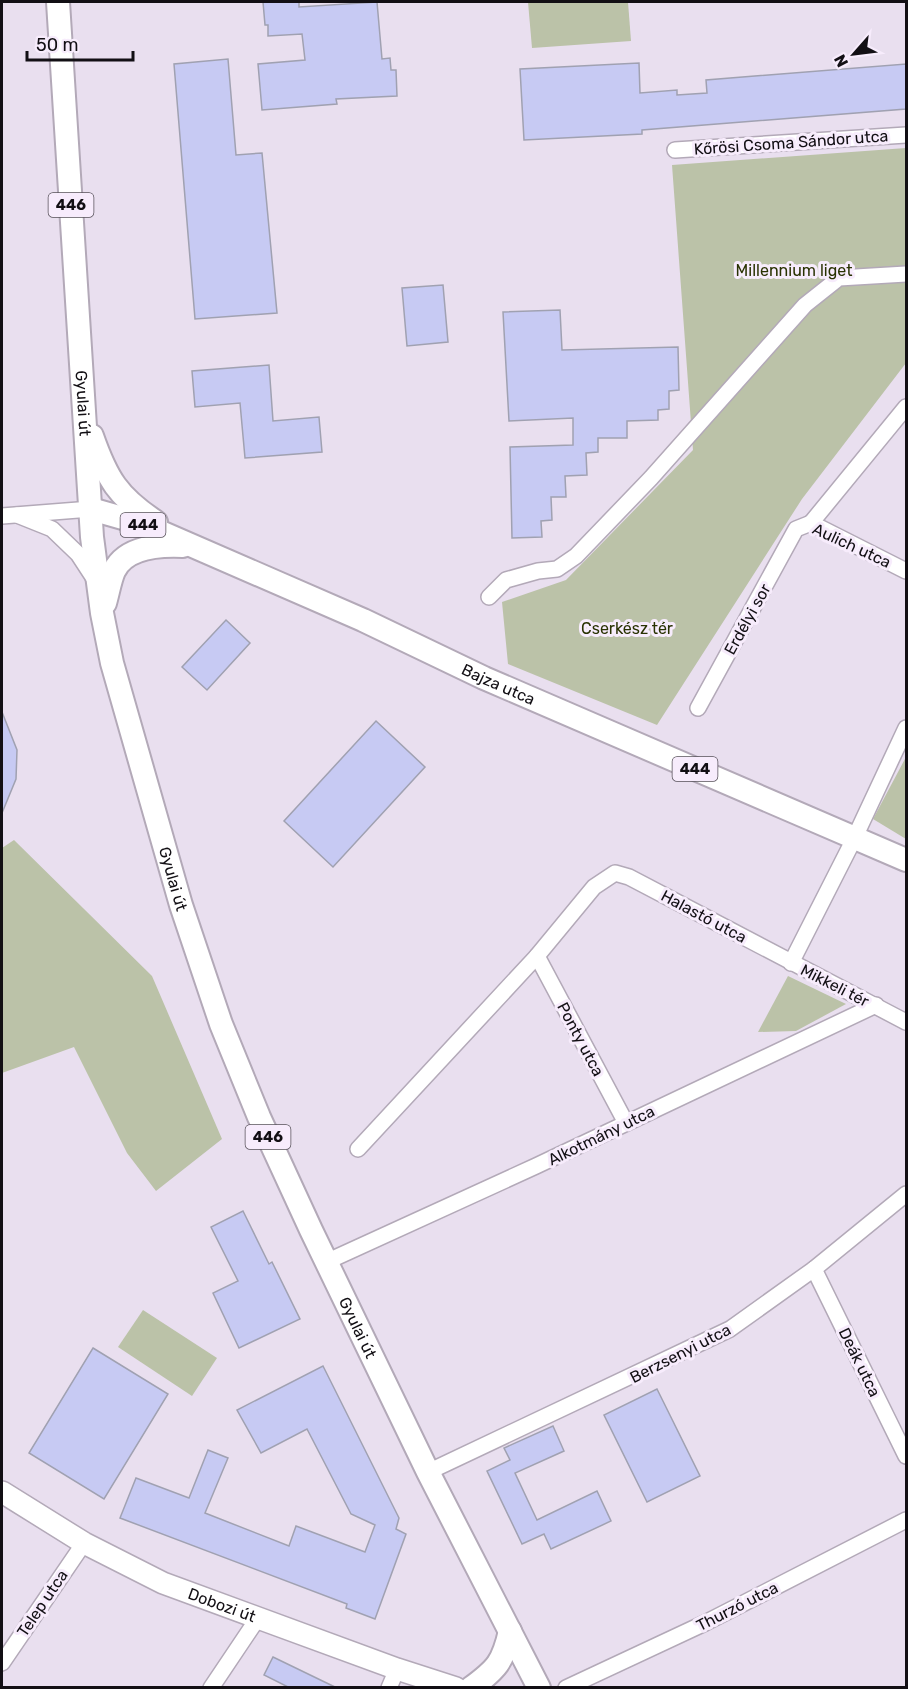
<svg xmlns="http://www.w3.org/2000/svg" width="908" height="1689" viewBox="0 0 908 1689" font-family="Rubik,sans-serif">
<rect width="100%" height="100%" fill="#e9dfef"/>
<!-- green -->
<g fill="#bbc2a8">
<polygon points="528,2 628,2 631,41 532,48"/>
<polygon points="906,148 906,363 802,499 657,725 508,664 502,602 566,580 693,450 672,165"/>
<polygon points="906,757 906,839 873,819"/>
<polygon points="14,840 152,976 222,1139 156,1191 127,1153 74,1047 2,1073 2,848"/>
<polygon points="788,976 846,1004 796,1031 758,1032"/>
<polygon points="143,1310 217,1358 192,1396 118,1347"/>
</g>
<!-- building -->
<g fill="#c7caf3" stroke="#a0a1b1" stroke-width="1.5">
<polygon points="263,2 299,2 299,7 377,2 382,59 390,58 391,70 396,70 397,96 336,99 337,104 262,110 258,64 305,60 302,34 268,36 268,25 265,25"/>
<polygon points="228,59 236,155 262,153 277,313 195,319 174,64"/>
<polygon points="639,63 640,93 677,90 677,95 707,93 706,80 906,64 906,109 642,130 642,134 524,140 520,69"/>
<polygon points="443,285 448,342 407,346 402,288"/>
<polygon points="560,310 562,350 678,347 679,390 669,391 669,409 658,410 658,420 627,421 627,438 598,438 598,452 586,453 587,475 565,476 566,497 551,497 552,520 541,521 542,537 512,538 510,447 573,445 573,418 509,421 503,312"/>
<polygon points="269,365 273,421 319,417 322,452 245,458 240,403 195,407 192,371"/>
<polygon points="226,620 250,643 207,690 182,667"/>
<polygon points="2,712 17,750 16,779 2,813"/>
<polygon points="376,721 425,767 333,867 284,821"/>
<polygon points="243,1211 269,1264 272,1262 300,1319 239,1348 213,1293 238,1281 211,1227"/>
<polygon points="93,1348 168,1394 104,1499 29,1453"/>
<polygon points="323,1366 399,1518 396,1529 406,1534 375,1619 346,1608 347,1604 120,1518 136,1478 189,1498 208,1450 228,1458 205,1513 289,1546 296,1526 365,1552 375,1525 351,1514 307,1429 261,1453 237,1410"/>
<polygon points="657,1389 700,1476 647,1502 604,1415"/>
<polygon points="553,1426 564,1451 515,1473 537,1520 597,1491 611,1521 551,1549 544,1534 522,1544 487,1471 510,1460 504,1448"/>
<polygon points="273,1657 337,1688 290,1688 264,1675"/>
</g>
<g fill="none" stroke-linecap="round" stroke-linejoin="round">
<!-- minor casing -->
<g stroke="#b3a9b8" stroke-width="18">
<g id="minor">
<polyline points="675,150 906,135"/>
<polyline points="17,515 52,529 78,554 95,580"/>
<polyline points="2,516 91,509"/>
<polyline points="811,523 906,407"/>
<polyline points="489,597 506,580 538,571 557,569 576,556 651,478 805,305 839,278 906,274"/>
<polyline points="698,708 796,529 811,523 906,571"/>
<polyline points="537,956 626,1123"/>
<polyline points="791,963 855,837 906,728"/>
<polyline points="358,1149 537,956 594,887 615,873 629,877 906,1022"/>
<polyline points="326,1262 536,1166 876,1005"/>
<polyline points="814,1269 906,1456"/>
<polyline points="428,1472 730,1329 814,1269 906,1194"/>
<polyline points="2,1663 84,1543"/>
<polyline points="211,1688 258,1618"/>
<polyline points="389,1688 397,1669"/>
<polyline points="566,1688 705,1623 906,1520"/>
</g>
</g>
<!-- secondary casing -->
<g stroke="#b3a9b8" stroke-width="24">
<g id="secondary">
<path id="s1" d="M2 1492 84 1543 163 1583 397 1669 456 1688"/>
</g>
</g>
<!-- primary casing -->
<g stroke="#b3a9b8" stroke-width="26">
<g id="primary">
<path id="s2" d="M58 2 92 537 102 613 112 663 181 905 221 1024 259 1117 311 1230 428 1472 539 1688"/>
<path d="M92 436C107 479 118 497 156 522"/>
<path id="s3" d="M91 509 140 523 363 620 484 678 906 860"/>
<path d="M105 603C108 593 110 580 114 571 126 546 160 545 183 546"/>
<path d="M471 1688C497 1669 503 1662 510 1631"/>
</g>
</g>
<!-- minor -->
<use href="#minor" stroke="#fff" stroke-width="15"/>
<!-- secondary -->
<use href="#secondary" stroke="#fff" stroke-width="21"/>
<!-- primary -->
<use href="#primary" stroke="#fff" stroke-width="22"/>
</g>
<g text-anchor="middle" stroke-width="6" stroke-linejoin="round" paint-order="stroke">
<!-- shield labels -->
<g fill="#f7ecfc" stroke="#57515a" stroke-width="1.5">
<rect x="48.5" y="193" width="45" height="24" rx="4.5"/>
<rect x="120.5" y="513" width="45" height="24" rx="4.5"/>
<rect x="672.5" y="757" width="45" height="24" rx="4.5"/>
<rect x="245.5" y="1125" width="45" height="24" rx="4.5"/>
</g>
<g font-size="15" font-weight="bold" fill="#120f14">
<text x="71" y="210">446</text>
<text x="143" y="530">444</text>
<text x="695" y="774">444</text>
<text x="268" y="1142">446</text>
</g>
<!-- street labels -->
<g font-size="16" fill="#120f14" stroke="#f7ecfc">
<text transform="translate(791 142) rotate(-4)" y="6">Kőrösi Csoma Sándor utca</text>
<text dy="6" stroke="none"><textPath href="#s2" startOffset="402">Gyulai út</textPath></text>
<text transform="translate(852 545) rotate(25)" y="6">Aulich utca</text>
<text transform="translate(747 619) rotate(-61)" y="6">Erdélyi sor</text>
<text dy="6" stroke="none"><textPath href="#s3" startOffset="444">Bajza utca</textPath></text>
<text dy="6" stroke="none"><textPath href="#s2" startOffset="888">Gyulai út</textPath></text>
<text transform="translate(704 916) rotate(28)" y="6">Halastó utca</text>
<text transform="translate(835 985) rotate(27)" y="6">Mikkeli tér</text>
<text transform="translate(581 1039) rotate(62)" y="6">Ponty utca</text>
<text transform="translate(601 1135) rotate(-26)" y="6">Alkotmány utca</text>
<text dy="6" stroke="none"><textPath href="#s2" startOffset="1374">Gyulai út</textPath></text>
<text transform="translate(680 1353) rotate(-27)" y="6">Berzsenyi utca</text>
<text transform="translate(860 1362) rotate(64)" y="6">Deák utca</text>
<text transform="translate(42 1603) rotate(-56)" y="6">Telep utca</text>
<text dy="6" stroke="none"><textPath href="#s1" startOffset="248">Dobozi út</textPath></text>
<text transform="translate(737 1606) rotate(-27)" y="6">Thurzó utca</text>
</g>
<!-- park labels -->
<g font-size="16" fill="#293202" stroke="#f7ecfc">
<text x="794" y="276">Millennium liget</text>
<text x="627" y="634">Cserkész tér</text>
</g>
</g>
<!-- border -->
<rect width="908" height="1689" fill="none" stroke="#120f14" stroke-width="6"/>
<!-- north arrow -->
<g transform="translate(854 54) rotate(242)" stroke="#f7ecfc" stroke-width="4.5" paint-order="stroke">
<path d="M0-4.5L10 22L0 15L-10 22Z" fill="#120f14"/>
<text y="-9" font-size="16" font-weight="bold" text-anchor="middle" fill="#120f14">N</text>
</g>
<!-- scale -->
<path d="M27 51v9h106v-9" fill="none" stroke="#120f14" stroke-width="3"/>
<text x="36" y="51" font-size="18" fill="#120f14" stroke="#f7ecfc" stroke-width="4.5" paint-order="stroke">50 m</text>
</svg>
